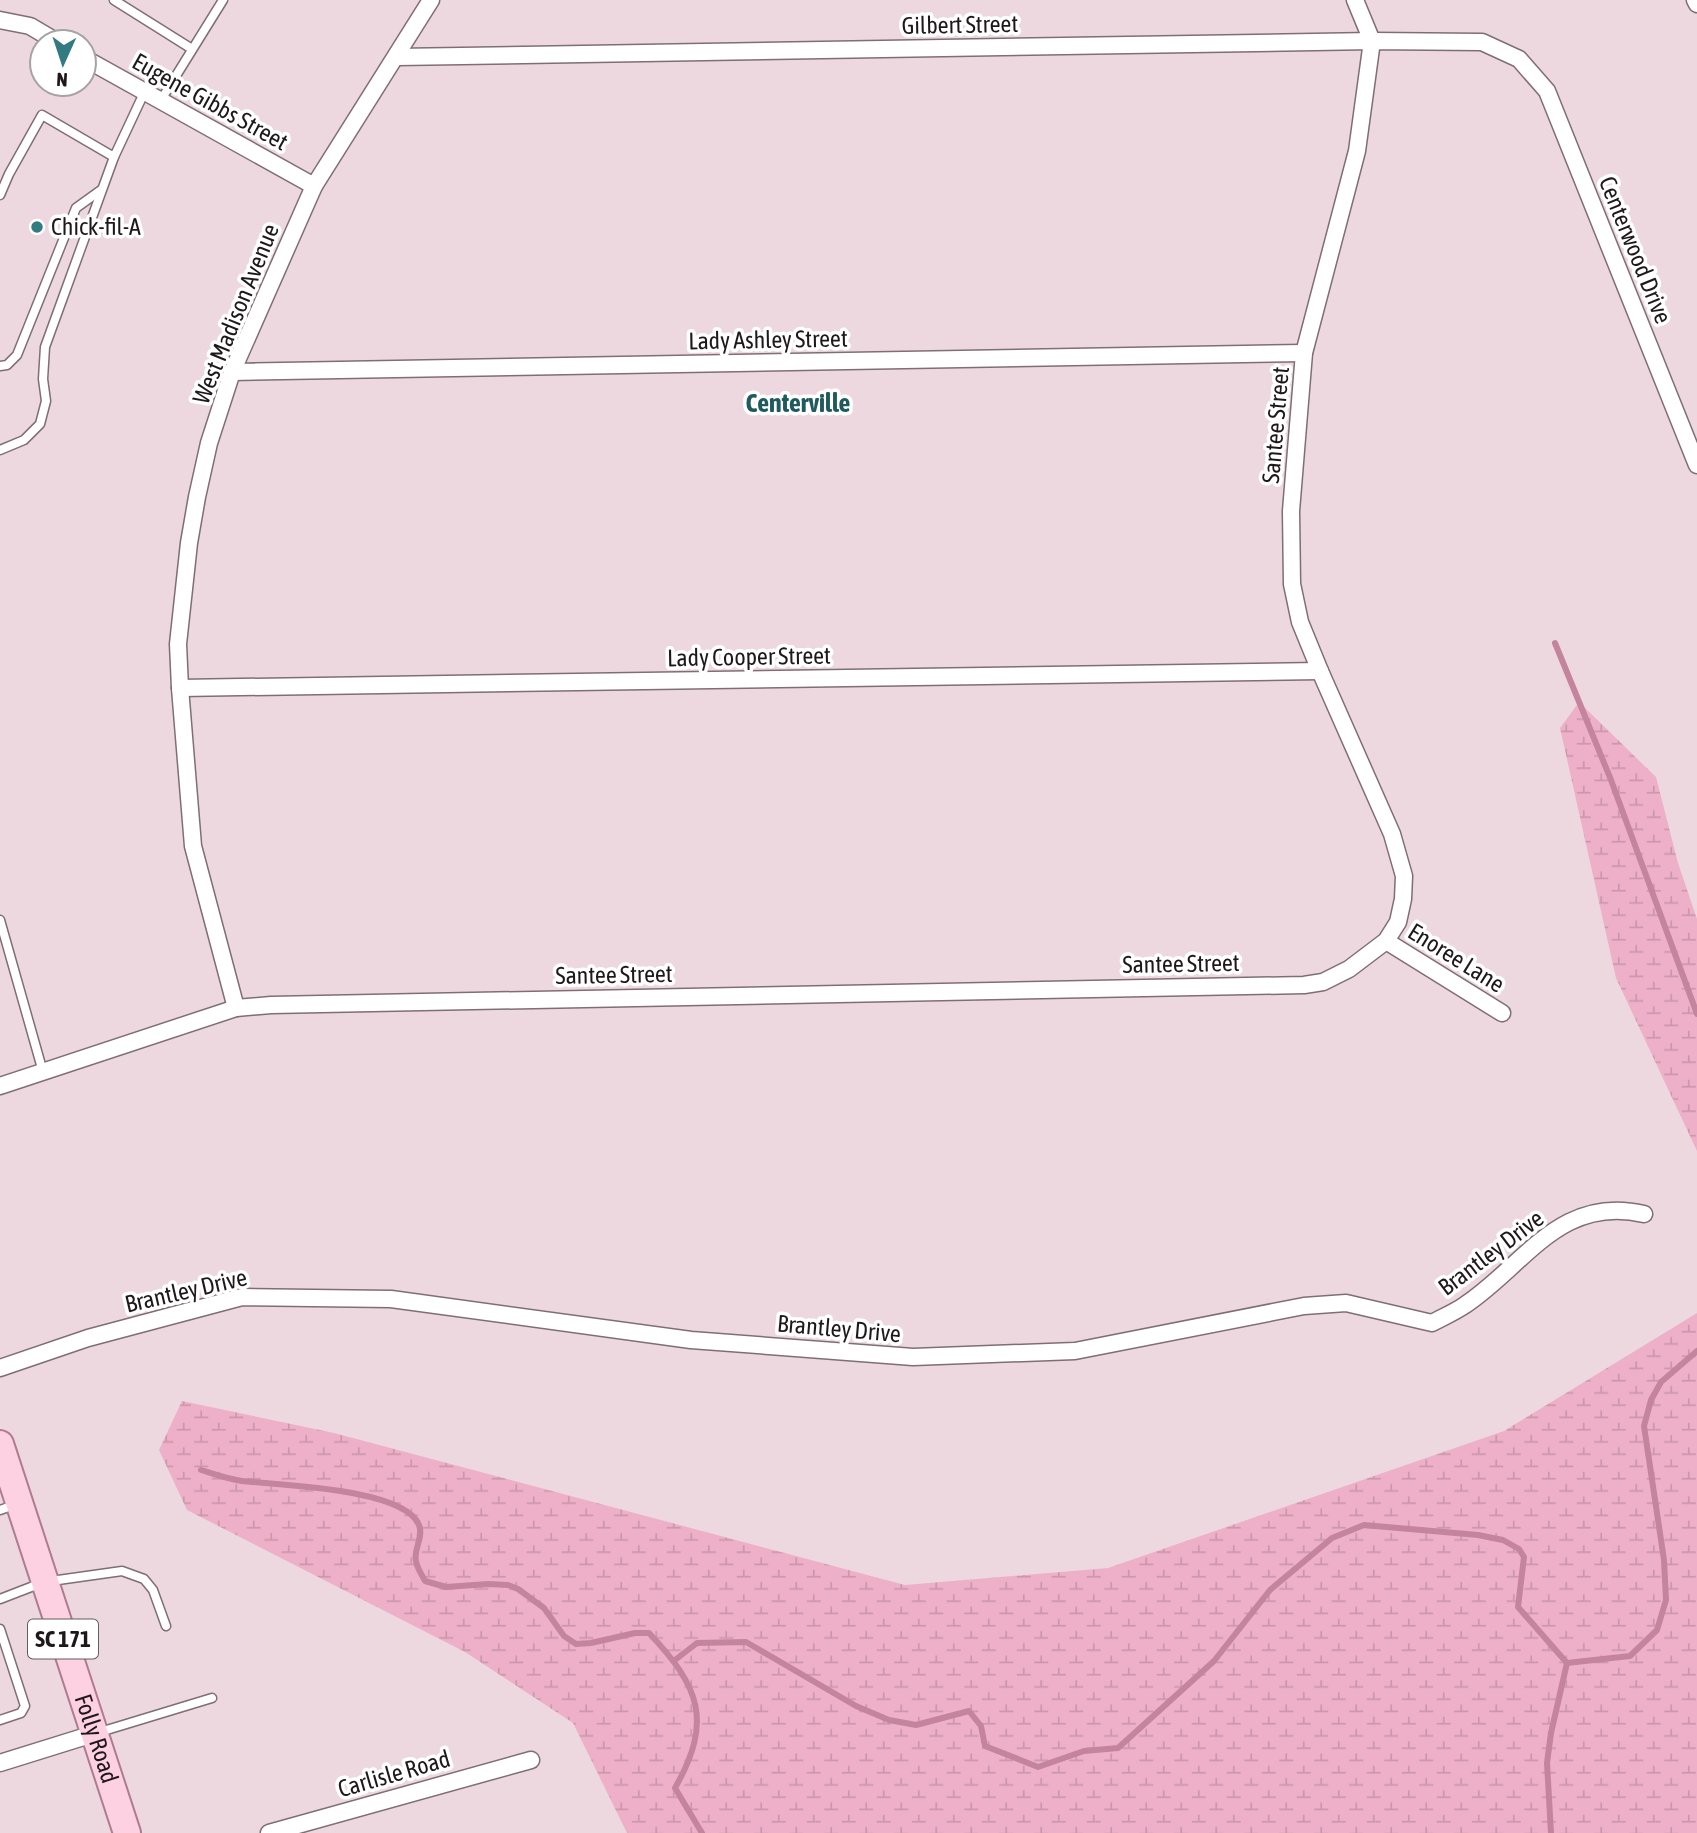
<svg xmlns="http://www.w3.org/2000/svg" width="1697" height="1833" viewBox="0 0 1697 1833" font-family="'Asap Condensed',sans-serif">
<defs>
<pattern id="wetland-marsh" width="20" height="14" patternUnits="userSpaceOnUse" patternTransform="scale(1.75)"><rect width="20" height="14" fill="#eeb0c8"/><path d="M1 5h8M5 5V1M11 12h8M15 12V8" fill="none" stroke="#cc97ab"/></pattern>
</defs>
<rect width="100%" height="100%" fill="#edd8df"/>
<!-- wetland -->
<g fill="url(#wetland-marsh)">
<polygon points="1579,702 1656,777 1678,863 1697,919 1697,1151 1616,978 1560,728"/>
<polygon points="1697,1313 1697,1833 627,1833 573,1723 465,1652 187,1510 159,1450 182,1401 334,1433 905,1585 1108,1568 1504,1431"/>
</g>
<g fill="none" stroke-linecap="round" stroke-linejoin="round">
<!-- stream -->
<g stroke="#c4849e" stroke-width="6">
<polyline points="1555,643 1611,780 1697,1014"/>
<path d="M201 1470C214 1474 227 1479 242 1481 277 1485 404 1488 419 1525 424 1537 413 1550 416 1561 417 1568 422 1575 425 1581L446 1587 488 1584 508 1585 518 1589 544 1608 564 1636 576 1644 591 1643 635 1633H649C700 1687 713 1721 675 1788L702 1833"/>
<polyline points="675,1660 697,1643 746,1642 856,1706 889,1720 916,1725 969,1711 981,1726 985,1746 1038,1767 1084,1751 1118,1748 1214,1661 1270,1590 1332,1538 1364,1525 1478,1535 1503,1540 1519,1549 1524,1557 1518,1607 1567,1663"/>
<polyline points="1567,1663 1630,1656 1657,1630 1666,1600 1664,1560 1644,1426 1651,1400 1661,1382 1697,1351"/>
<polyline points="1551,1833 1547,1763 1551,1733 1567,1663"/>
</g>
<!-- service casing -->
<g stroke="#806e75" stroke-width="11">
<g id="service">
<polyline points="114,0 192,49"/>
<polyline points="161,100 223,0"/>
<polyline points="0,195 9,174 42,115 114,157"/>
<polyline points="0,366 7,365 17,355 76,208 101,190"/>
<polyline points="0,450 24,440 40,424 46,401 43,379 45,347 114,157 144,93"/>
<polyline points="0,920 43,1072"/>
<polyline points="0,1510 17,1504"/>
<polyline points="0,1599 44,1582 122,1571 144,1579 153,1590 166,1626"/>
<polyline points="0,1629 25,1706 21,1713 0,1720"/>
<polyline points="100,1732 212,1698"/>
</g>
</g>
<!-- minor casing -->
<g stroke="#806e75" stroke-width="19">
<g id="minor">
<polyline points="1695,0 1697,4"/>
<polyline points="0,20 30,26 57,42"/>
<polyline points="397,57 1372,41 1482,42 1519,59 1547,91 1697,465"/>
<polyline points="84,58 314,186"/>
<polyline points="232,372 1304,353"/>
<polyline points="180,688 1320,671"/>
<polyline points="1386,941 1502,1013"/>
<polyline points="236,1008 193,846 180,688 178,644 189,543 197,497 209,443 232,372 314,186 431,0"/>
<polyline points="0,1086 236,1008 271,1005 1304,985 1323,982 1349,969 1386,941 1398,922 1403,899 1404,876 1392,834 1320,671 1300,622 1292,584 1291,511 1304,353 1357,151 1372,41 1355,0"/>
<path d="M0 1368 88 1338 242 1297 391 1299 691 1340 913 1357 1075 1351 1304 1306 1346 1303 1432 1323C1443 1317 1455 1312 1465 1305 1524 1266 1560 1194 1644 1214"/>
<polyline points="0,1763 93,1734"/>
<polyline points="269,1833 531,1760"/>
</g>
</g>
<!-- primary casing -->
<g stroke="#af7b90" stroke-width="30">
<g id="primary">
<path id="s1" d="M0 1444 127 1833"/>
</g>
</g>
<!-- service -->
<use href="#service" stroke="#fff" stroke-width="8"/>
<!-- minor -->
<use href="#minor" stroke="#fff" stroke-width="16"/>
<!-- primary -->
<use href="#primary" stroke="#fdd0e2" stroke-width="26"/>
</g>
<!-- markers -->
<circle fill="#337b82" stroke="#fff" stroke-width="2.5" cx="37" cy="227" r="7"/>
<g text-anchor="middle" stroke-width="7" stroke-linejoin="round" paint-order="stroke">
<!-- shield labels -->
<rect fill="#fff" stroke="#625d5f" stroke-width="2" x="28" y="1619.5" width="70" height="39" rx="5"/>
<g font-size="23" font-weight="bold" fill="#1f181b">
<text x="63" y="1647">SC 171</text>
</g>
<!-- street labels -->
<g font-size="24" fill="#1f181b" stroke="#fff">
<text transform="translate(960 25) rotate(-1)" y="8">Gilbert Street</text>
<text transform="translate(210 102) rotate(29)" y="8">Eugene Gibbs Street</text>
<text transform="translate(1635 250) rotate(68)" y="8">Centerwood Drive</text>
<text transform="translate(236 314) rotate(-68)" y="8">West Madison Avenue</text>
<text transform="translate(768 340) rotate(-1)" y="8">Lady Ashley Street</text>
<text transform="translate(1276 425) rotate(-85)" y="8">Santee Street</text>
<text transform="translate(749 657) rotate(-1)" y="8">Lady Cooper Street</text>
<text transform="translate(1456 958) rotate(32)" y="8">Enoree Lane</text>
<text transform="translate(1181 964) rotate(-1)" y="8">Santee Street</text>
<text transform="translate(614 975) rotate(-1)" y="8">Santee Street</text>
<text transform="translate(1491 1253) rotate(-37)" y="8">Brantley Drive</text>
<text transform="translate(186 1291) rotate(-13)" y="8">Brantley Drive</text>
<text transform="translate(839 1329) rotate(5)" y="8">Brantley Drive</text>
<text dy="8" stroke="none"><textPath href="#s1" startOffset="310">Folly Road</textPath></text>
<text transform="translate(394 1774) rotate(-16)" y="8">Carlisle Road</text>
</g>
<!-- poi labels -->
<g font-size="24" fill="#1f181b" stroke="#fff" text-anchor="start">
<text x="51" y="235">Chick-fil-A</text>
</g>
<!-- neighbourhood labels -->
<g font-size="26" font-weight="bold" fill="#1f5a5f" stroke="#fff">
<text x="798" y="412">Centerville</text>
</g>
</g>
<!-- north arrow -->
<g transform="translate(63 63) rotate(183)"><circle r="33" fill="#ffffff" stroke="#a5a3a4" stroke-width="2"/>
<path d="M0-5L12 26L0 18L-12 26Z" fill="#337b82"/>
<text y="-10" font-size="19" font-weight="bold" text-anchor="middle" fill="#1f181b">N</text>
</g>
</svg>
